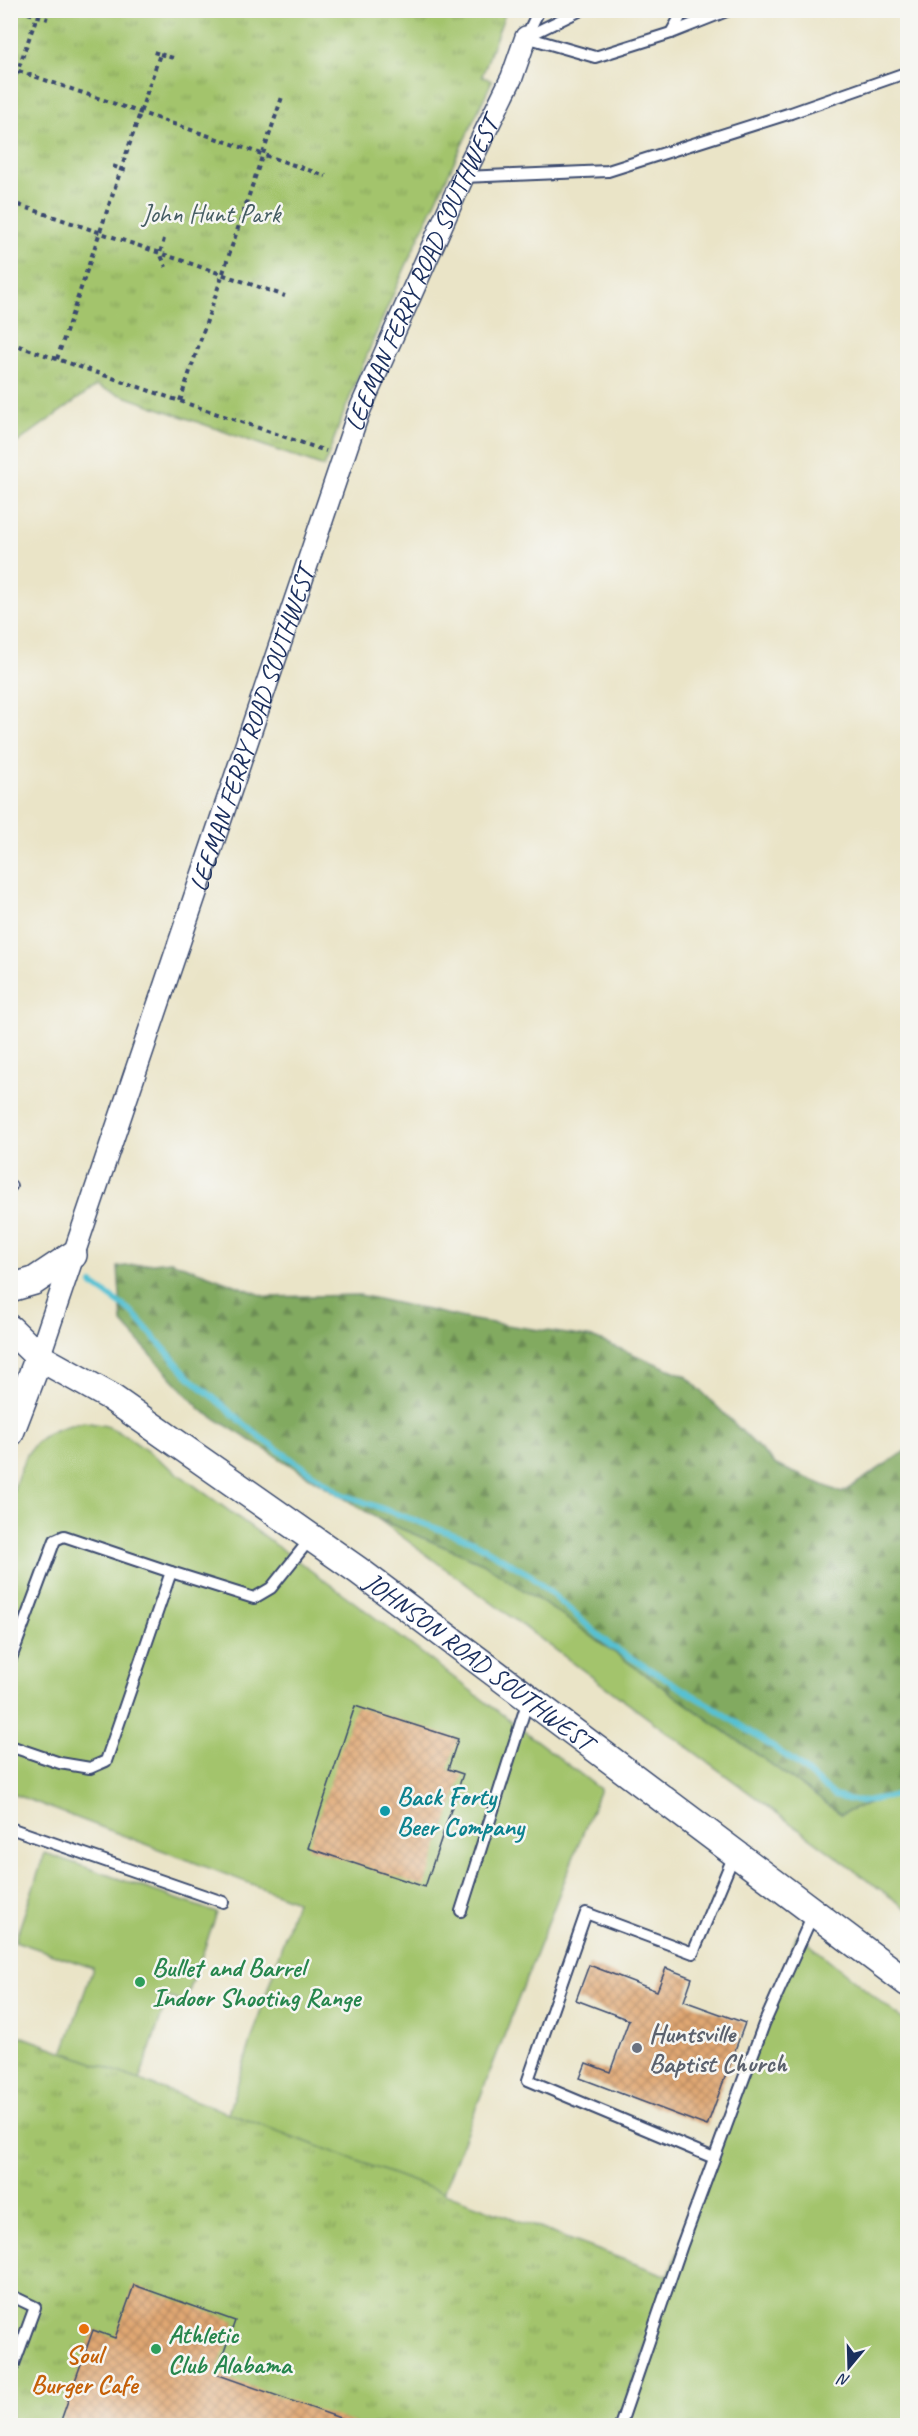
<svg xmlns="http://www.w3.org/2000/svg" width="918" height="2436" viewBox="0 0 918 2436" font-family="Caveat,sans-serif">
<defs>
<pattern id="forest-firs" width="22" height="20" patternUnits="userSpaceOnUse" patternTransform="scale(1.5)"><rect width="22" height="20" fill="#82aa60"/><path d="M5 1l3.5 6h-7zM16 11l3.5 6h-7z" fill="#6a8b52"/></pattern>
<pattern id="park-tufts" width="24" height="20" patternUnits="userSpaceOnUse" patternTransform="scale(1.5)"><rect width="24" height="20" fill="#a3c46c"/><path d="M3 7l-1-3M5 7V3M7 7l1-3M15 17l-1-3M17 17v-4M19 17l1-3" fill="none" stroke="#84a05c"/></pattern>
<pattern id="building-cross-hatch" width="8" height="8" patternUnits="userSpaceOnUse" patternTransform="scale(1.5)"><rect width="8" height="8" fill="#e0a772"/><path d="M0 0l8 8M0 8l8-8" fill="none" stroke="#b58861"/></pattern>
</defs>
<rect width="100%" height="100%" fill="#f6f6f2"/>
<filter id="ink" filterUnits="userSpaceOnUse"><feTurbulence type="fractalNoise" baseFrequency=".0167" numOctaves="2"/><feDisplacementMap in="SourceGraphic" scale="12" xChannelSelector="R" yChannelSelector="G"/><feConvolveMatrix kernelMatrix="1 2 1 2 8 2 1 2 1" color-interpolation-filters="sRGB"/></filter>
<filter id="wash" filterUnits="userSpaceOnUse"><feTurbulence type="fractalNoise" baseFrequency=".008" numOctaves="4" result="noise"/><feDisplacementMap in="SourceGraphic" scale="24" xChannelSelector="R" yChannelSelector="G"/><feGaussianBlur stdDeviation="1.35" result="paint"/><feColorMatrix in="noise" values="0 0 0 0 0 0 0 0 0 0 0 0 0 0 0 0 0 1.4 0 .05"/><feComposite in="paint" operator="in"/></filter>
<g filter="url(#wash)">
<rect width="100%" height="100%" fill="#eae4c7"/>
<!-- grass -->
<g fill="#a3c46c" stroke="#5f7a65" stroke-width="1.5">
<path d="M84 1422 107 1426 125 1435 365 1610 600 1789 443 2193 228 2113 296 1901 11 1793V1498C26 1450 31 1432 84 1422Z"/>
<polygon points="378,1519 483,1563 573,1623 841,1814 907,1790 907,1909"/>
<polygon points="45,1853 217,1913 185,2003 168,1997 135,2092 59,2065 93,1968 15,1941"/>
<polygon points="797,1934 907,2023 907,2425 618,2426 668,2276"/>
</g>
<!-- forest -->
<polygon fill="url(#forest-firs)" stroke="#4e6c5f" stroke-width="1.5" points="171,1261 267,1297 360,1295 473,1320 594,1338 686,1376 776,1465 842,1493 907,1450 907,1790 841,1814 573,1623 483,1563 378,1519 201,1410 122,1323 118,1267"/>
<!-- park -->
<g fill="url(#park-tufts)" stroke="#5f7a65" stroke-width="1.5">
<path d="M11 10 506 11 482 76 492 81C433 208 370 335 324 467L96 386 11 447Z"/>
<polygon points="10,2032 668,2276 618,2425 11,2425"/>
</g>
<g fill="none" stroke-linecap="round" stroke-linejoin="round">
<!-- stream -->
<polyline stroke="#57c1d3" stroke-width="6" points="92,1284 132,1312 189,1377 261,1438 342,1494 474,1542 530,1575 611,1646 711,1706 795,1762 834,1796 861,1802 908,1793"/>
</g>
<g id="blocks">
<!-- building -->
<g fill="url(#building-cross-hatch)">
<polygon points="355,1706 458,1739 448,1769 463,1774 425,1887 308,1848"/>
<polygon points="589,1965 657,1991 666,1968 692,1978 684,2001 745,2023 707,2126 580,2078 586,2063 610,2072 629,2020 576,2000"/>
<polygon points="134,2285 235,2321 216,2374 354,2423 354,2426 59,2426 93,2330 115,2338"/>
</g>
</g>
</g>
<g filter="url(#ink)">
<use href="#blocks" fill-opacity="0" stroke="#3a4a6e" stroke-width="1.5"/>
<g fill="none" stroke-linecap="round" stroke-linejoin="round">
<!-- service casing -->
<g stroke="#3a4a6e" stroke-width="14">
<g id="service">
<polyline points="671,33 684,10"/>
<polyline points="526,37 595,57 671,33 729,10"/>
<polyline points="526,37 581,10"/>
<polyline points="526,37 539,10"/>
<polyline points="463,177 608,171 791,113 908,72"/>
<polyline points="10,1186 11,1186"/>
<polyline points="10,1661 55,1540 64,1536 171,1572"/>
<polyline points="10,1746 60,1763 90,1768 106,1761 171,1572 254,1598 271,1588 311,1538"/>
<polyline points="10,1828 223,1902"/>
<polyline points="461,1911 528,1700"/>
<polyline points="714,2158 528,2080 586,1913 693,1953 734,1855"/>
<polyline points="10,2295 35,2307 10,2375"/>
<polyline points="620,2426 682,2245 764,2024 813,1914"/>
</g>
</g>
<!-- minor casing -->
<g stroke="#3a4a6e" stroke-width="24">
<g id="minor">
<path id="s1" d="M39 1357 358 414 463 177 512 77 526 37"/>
</g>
</g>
<!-- tertiary casing -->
<g stroke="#3a4a6e" stroke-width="30">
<g id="tertiary">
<polyline points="10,1288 34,1281 73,1255"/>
<path id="s2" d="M10 1329 39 1357 109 1396 359 1571 908 1983"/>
<polyline points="10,1433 39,1357"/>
</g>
</g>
<!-- path -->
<g stroke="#3a4a6e" stroke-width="4" stroke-dasharray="4.5 4.5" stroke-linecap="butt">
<polyline points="28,13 48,19"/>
<polyline points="160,54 173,58"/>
<polyline points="10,68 326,176"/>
<polyline points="10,92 37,16"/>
<polyline points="10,131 11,131"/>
<polyline points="113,166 129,172"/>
<polyline points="10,202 160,253 166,267"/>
<polyline points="164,239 160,253 285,296"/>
<polyline points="10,343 326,451"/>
<polyline points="57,359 160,54 150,51"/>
<polyline points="180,401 282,97"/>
</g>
<!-- service -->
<use href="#service" stroke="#fff" stroke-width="10"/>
<!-- minor -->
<use href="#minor" stroke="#fff" stroke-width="21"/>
<!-- tertiary -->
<use href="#tertiary" stroke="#fff" stroke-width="27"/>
</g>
</g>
<!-- markers -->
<circle fill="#0f9aa8" stroke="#f6f6f2" stroke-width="2" cx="385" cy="1811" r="6"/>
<g fill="#2e9e5b" stroke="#f6f6f2" stroke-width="2">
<circle cx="140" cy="1982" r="6"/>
<circle cx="156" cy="2349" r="6"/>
</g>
<circle fill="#6b7280" stroke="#f6f6f2" stroke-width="2" cx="637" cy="2048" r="6"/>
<circle fill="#e8710a" stroke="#f6f6f2" stroke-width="2" cx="84" cy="2329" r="6"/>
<g text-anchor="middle" stroke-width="5" stroke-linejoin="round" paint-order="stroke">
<!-- park labels -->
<g font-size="26" fill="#445c62" stroke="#f6f6f2">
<text x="211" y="222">John Hunt Park</text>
</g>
<!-- street labels -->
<g font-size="26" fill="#1b2f5e" stroke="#f6f6f2">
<text dy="9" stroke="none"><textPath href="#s1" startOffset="1149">LEEMAN FERRY ROAD SOUTHWEST</textPath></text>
<text dy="9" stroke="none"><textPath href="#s1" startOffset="663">LEEMAN FERRY ROAD SOUTHWEST</textPath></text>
<text dy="9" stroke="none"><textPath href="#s2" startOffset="576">JOHNSON ROAD SOUTHWEST</textPath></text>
</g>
<!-- culture labels -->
<g font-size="26" font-weight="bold" fill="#0d838f" stroke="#f6f6f2" text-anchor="start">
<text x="397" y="1805">Back Forty<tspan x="397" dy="30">Beer Company</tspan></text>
</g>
<!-- leisure labels -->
<g font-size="26" font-weight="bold" fill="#27864d" stroke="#f6f6f2" text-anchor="start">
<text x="152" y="1976">Bullet and Barrel<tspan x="152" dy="30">Indoor Shooting Range</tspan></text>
<text x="168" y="2343">Athletic<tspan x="168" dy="30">Club Alabama</tspan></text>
</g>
<!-- worship labels -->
<g font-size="26" font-weight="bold" fill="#5b616d" stroke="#f6f6f2" text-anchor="start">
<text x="649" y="2042">Huntsville<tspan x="649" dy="30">Baptist Church</tspan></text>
</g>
<!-- food labels -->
<g font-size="26" font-weight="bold" fill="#c56008" stroke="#f6f6f2">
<text x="84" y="2363">Soul<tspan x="84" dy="30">Burger Cafe</tspan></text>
</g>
</g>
<!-- margin -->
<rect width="918" height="2436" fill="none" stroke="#f6f6f2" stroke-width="36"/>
<!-- north arrow -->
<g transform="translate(849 2367) rotate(199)" stroke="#f6f6f2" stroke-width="4.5" paint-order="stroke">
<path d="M0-4.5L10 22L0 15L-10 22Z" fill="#1b2f5e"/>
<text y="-9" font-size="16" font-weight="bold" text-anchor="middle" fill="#1b2f5e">N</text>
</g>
</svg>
